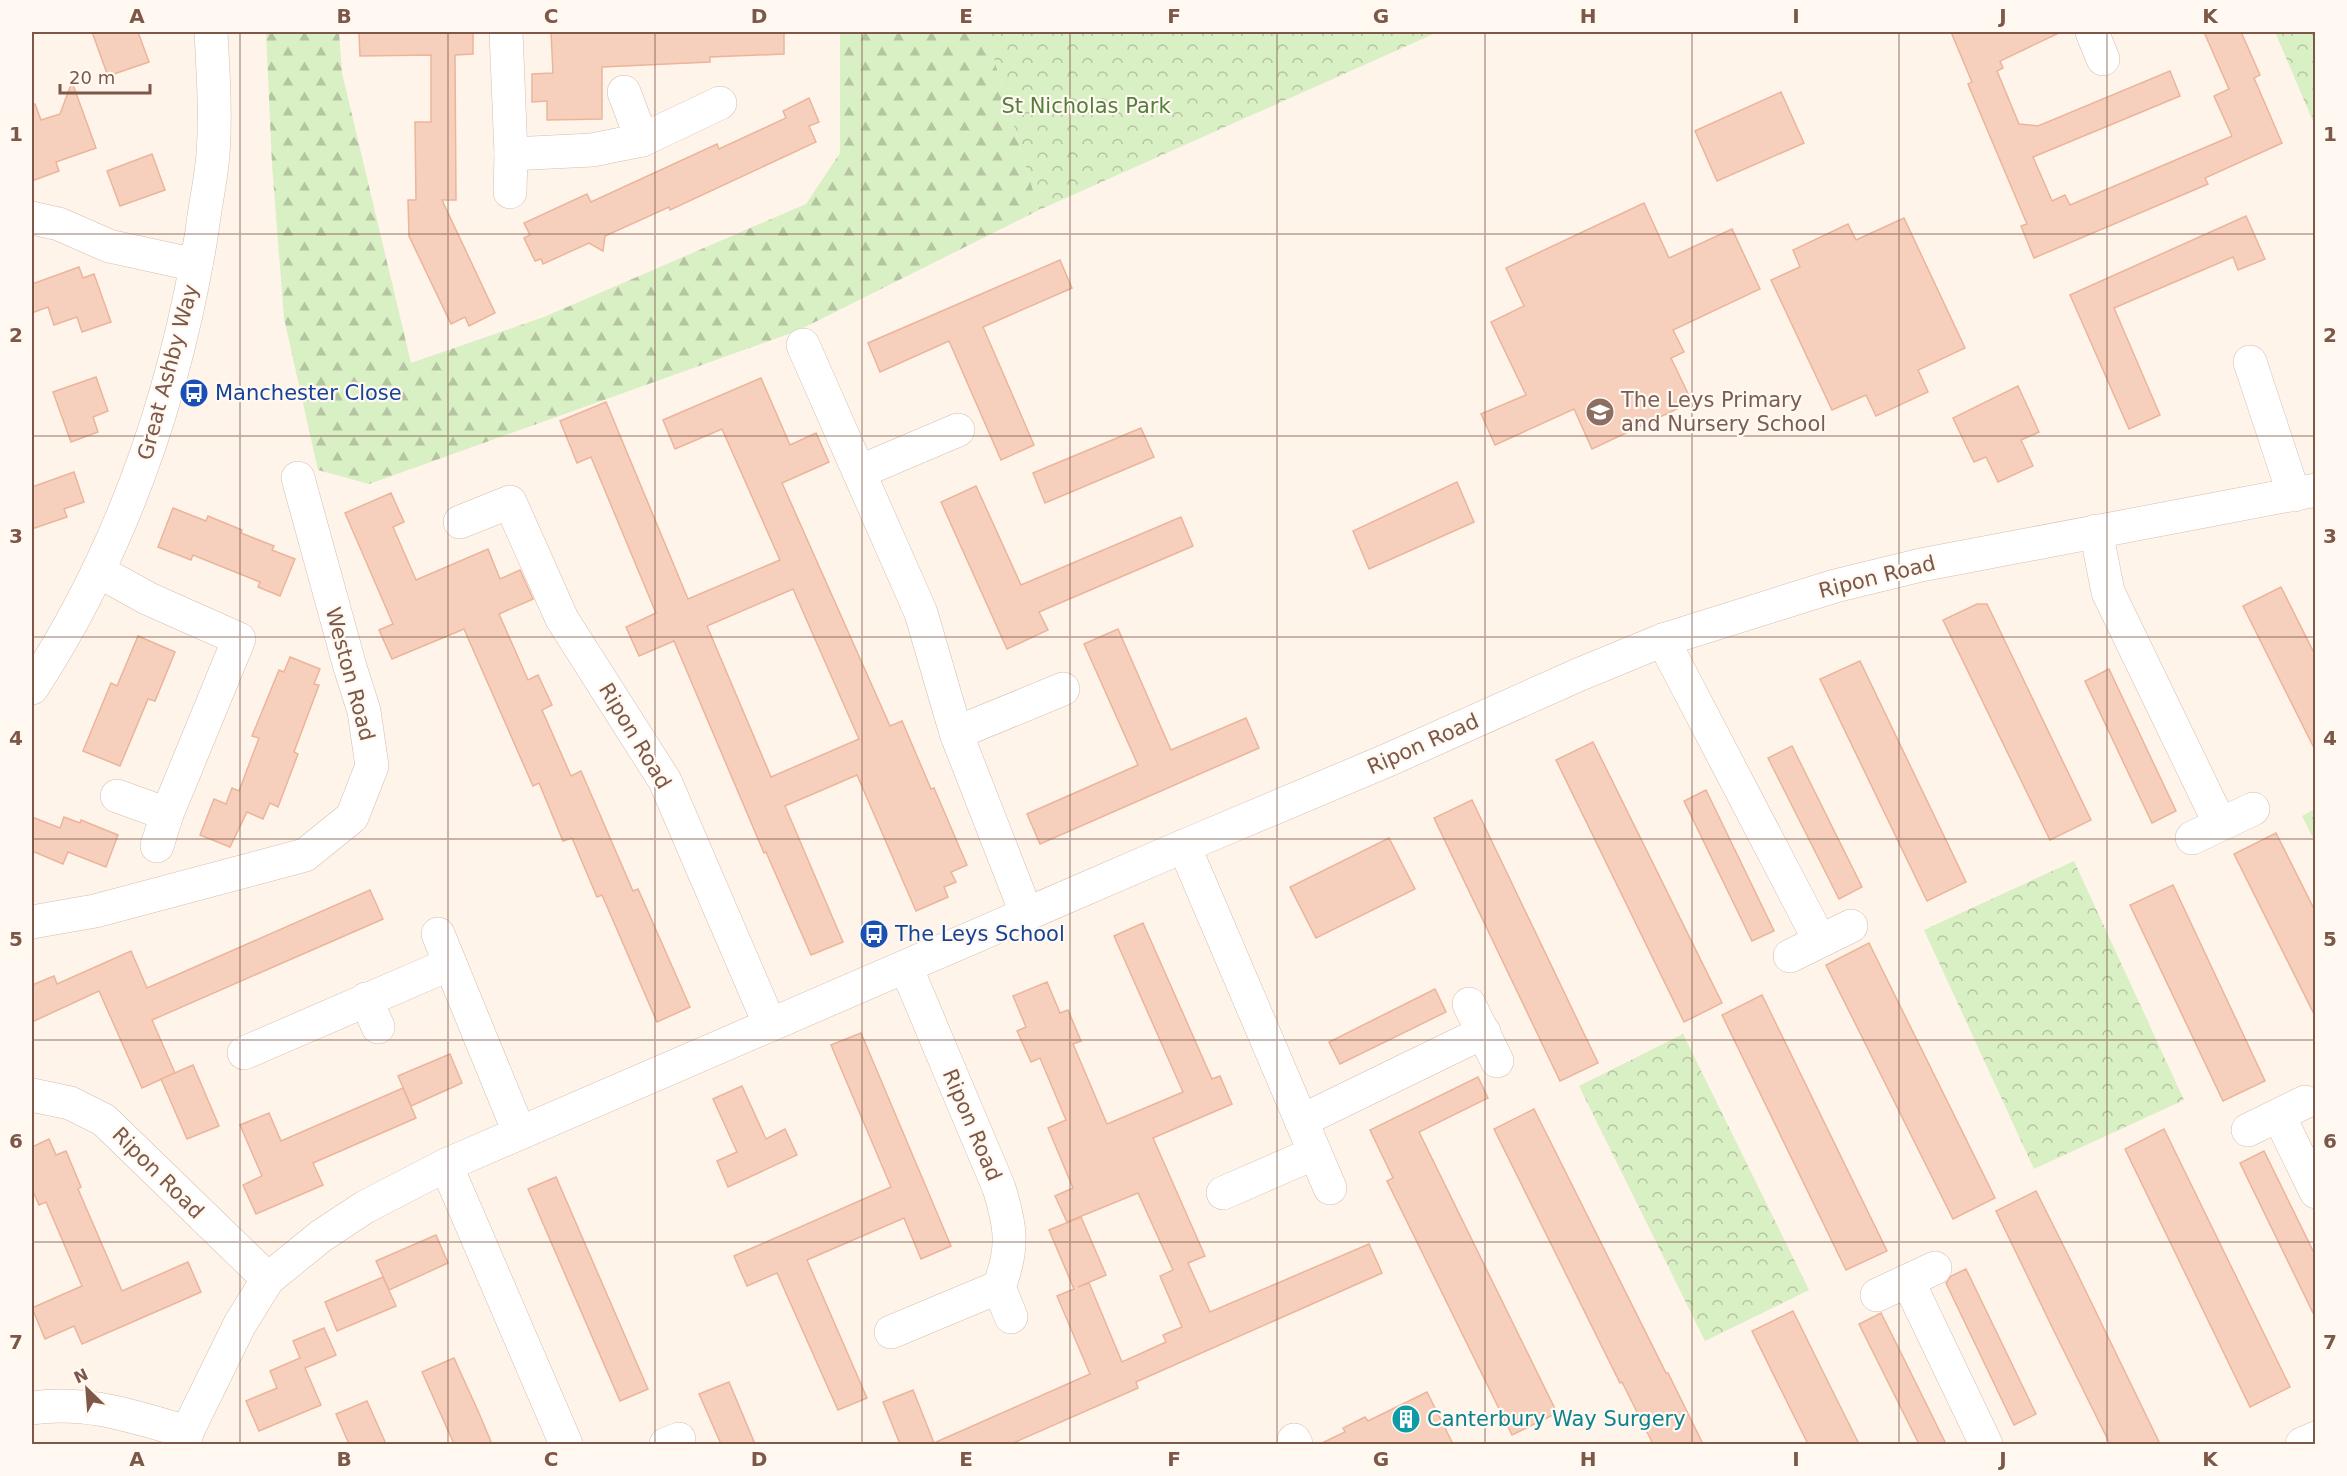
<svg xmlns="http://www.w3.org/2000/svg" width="2347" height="1476" viewBox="0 0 2347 1476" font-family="'DejaVu Sans',sans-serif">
<defs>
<pattern id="forest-firs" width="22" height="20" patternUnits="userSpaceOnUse" patternTransform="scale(1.5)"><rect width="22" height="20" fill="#d9efc4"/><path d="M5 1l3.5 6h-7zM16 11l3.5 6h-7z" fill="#b5c4a1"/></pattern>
<pattern id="park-crowns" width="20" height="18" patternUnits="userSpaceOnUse" patternTransform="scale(1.5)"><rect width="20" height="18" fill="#d9efc4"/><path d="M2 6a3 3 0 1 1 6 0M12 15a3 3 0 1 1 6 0" fill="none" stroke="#b5c4a1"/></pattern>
</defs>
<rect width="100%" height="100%" fill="#fef4e9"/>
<!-- forest -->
<polygon fill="url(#forest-firs)" points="266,32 339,32 342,73 411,363 544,317 806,204 840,153 840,32 986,32 1039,210 797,331 369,484 318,470 284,318 272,164"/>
<!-- park -->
<g fill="url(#park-crowns)">
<polygon points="986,32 1438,32 1039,210"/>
<polygon points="2275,32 2315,32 2315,126"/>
<polygon points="2315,809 2315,842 2302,816"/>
<polygon points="2074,861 2184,1100 2034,1169 1924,930"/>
<polygon points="1683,1034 1809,1290 1705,1341 1579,1086"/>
</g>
<!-- building -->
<g fill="#f7d0bd" stroke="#ecb49b" stroke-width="1.5" fill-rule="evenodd">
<polygon points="92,32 138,32 149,62 108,76"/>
<polygon points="359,32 473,32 473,54 455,55 456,200 442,200 495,313 469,326 465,317 451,324 409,236 408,200 416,200 415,122 431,122 431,55 360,56"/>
<polygon points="551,32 784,32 784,54 710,57 710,62 602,67 602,119 547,120 547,101 532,102 532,74 553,73"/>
<polygon points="1951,32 2061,32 2000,61 2003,68 1997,71 2019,124 2038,126 2170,71 2180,96 2033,157 2052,201 2065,195 2070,205 2232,136 2214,96 2229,89 2204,32 2241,32 2260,75 2254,78 2282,143 2205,178 2208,184 2034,258 2021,226 2027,224 1968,84 1972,82"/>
<polygon points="72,82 96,148 56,162 59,171 32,181 32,105 35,104 41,120 60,114"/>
<polygon points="1781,92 1804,143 1717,181 1695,131"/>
<polygon points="809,98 819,122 809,126 816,142 670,210 669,207 605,236 603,251 589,243 543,264 541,259 535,261 524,238 530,235 524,223 587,194 591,202 717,144 719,149 786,118 783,111"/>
<polygon points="152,154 165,190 120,206 107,171"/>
<polygon points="1644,203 1669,258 1732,229 1760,289 1673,330 1684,352 1671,358 1692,402 1592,449 1574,409 1495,445 1481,414 1526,395 1491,322 1524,306 1506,268"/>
<polygon points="2246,216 2265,259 2238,270 2233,257 2114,308 2160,415 2129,429 2070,295"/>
<polygon points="1904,218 1965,348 1918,370 1928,392 1876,416 1866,395 1832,410 1771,280 1800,267 1793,250 1848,224 1856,240"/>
<polygon points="1060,260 1072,288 983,327 1034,445 1001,460 949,341 880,372 868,343"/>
<polygon points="79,267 83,278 94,274 111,322 82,332 77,317 54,325 48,307 32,313 32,284"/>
<polygon points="96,377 108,411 93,417 98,432 71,442 53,392"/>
<path d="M761 378 790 445 816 433 829 462 782 483 890 726 902 721 931 789 934 788 967 865 951 872 956 882 944 887 948 897 916 911 857 775 785 806 843 942 811 955 766 852 764 853 674 641 639 656 626 627 656 613 591 457 577 463 560 421 606 402 688 599 780 560 722 429 675 449 663 420ZM793 589 859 739 771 777 707 626Z"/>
<polygon points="2018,386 2039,432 2021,440 2033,466 1998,482 1986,457 1974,462 1953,418"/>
<polygon points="1141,428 1154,457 1045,503 1033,473"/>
<polygon points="74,472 84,502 64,509 67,517 32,529 32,487"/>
<polygon points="1457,482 1474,522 1369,569 1353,531"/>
<polygon points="976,486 1021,585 1181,517 1193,546 1039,612 1048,630 1007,649 941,502"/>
<polygon points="391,493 404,522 393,527 416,580 488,549 500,579 520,570 533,599 499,614 528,680 538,675 552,705 542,710 571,776 581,771 633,891 638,889 690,1007 657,1022 602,895 597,897 572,838 563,841 539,783 533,786 464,629 392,659 379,630 393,624 345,513"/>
<polygon points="173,508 206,521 208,516 242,530 241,533 274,546 272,550 295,559 280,596 258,587 260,582 193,555 191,560 158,547"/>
<polygon points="2281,587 2316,657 2316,752 2243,606"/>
<polygon points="1977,604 1987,604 2091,820 2050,840 1943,620"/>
<polygon points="1118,629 1171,750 1246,718 1259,748 1040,844 1027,814 1138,765 1084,644"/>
<polygon points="138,636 175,652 155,701 148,699 120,766 83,751 111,683 117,686"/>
<polygon points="290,657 320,669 314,684 319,685 294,752 298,754 278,807 270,803 263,819 247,812 230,847 200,835 214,799 226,804 232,788 239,791 259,738 252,736 279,670 284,672"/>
<polygon points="1860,661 1966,882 1927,901 1820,679"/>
<polygon points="2109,669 2176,811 2152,823 2085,681"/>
<polygon points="1593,742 1722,1003 1684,1022 1556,760"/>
<polygon points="1792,746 1862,887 1839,899 1768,758"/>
<polygon points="1706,790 1774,931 1752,941 1684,801"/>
<polygon points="1472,800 1598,1063 1560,1081 1434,818"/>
<polygon points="32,817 60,828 64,817 80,823 81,820 118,835 106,867 68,852 63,864 32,851"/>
<polygon points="2276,833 2316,913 2316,1018 2234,854"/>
<polygon points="1389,838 1415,889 1316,938 1290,887"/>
<polygon points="2173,885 2265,1081 2223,1101 2130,905"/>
<polygon points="370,890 383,919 152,1020 175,1073 142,1088 99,991 32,1022 32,985 54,976 57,984 131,951 147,988"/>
<polygon points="1143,923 1212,1079 1220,1076 1232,1104 1153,1138 1205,1256 1188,1263 1210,1312 1369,1244 1382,1273 1136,1382 1138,1388 1011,1444 900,1444 883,1402 913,1390 934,1443 1090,1374 1057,1296 1074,1289 1049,1230 1081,1217 1106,1275 1078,1287 1089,1283 1122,1362 1166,1342 1163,1335 1182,1327 1160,1276 1173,1270 1138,1193 1067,1222 1055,1196 1073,1188 1048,1128 1066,1120 1040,1058 1031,1062 1017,1031 1026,1027 1013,996 1047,982 1060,1013 1068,1010 1081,1041 1073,1044 1107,1124 1183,1092 1114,936"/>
<polygon points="1869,943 1995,1198 1953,1219 1826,965"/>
<polygon points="1435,989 1446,1012 1340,1064 1329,1042"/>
<polygon points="1762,995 1887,1251 1846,1270 1722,1015"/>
<polygon points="861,1033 951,1246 921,1259 904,1218 807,1260 867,1398 838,1410 777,1273 747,1286 734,1256 891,1187 831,1045"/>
<polygon points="450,1054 462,1083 411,1106 398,1076"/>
<polygon points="193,1065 219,1126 187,1139 161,1079"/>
<polygon points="1478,1077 1488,1098 1419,1132 1557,1413 1512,1435 1387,1181 1393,1178 1370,1130"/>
<polygon points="742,1086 766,1139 785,1129 797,1155 728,1187 717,1161 737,1152 713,1099"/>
<polygon points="403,1088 416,1118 313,1163 323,1185 256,1214 243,1185 262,1176 240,1125 269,1113 281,1141"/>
<polygon points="1534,1109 1666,1373 1668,1373 1703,1444 1653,1444 1622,1382 1620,1383 1494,1129"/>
<polygon points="2164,1129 2290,1387 2250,1407 2125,1149"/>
<polygon points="49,1139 56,1155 66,1151 81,1187 78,1189 122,1291 188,1262 201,1292 82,1344 74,1326 45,1339 32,1308 82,1286 46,1202 39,1205 32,1189 32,1147"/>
<polygon points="2264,1151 2316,1257 2316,1319 2240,1163"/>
<polygon points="556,1177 648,1389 620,1401 528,1189"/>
<polygon points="2036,1191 2076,1271 2160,1444 2110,1444 2054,1331 1996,1211"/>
<polygon points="436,1235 448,1263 389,1290 376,1261"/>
<polygon points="1966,1269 2036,1414 2014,1425 1946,1283 1951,1276"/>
<polygon points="383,1277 396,1306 337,1331 325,1302"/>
<polygon points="1793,1311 1833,1392 1859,1444 1808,1444 1792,1412 1752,1331"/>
<polygon points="1881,1313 1904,1359 1946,1444 1919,1444 1859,1324"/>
<polygon points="324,1328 336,1355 305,1368 321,1405 259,1431 246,1401 277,1388 270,1371 300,1358 293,1341"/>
<polygon points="454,1358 478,1411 492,1444 454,1444 422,1372"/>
<polygon points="729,1382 755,1444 721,1444 699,1394"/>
<polygon points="1427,1392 1453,1444 1320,1444 1345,1432 1343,1428 1365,1417 1368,1421"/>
<polygon points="367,1401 386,1444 349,1444 336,1414"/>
</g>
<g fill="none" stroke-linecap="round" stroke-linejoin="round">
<!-- minor casing -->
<g stroke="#d5bdaf" stroke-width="34">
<g id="minor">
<polyline points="506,32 511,154 510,192"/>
<polyline points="2092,32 2103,59"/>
<polyline points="624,92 642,140"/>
<polyline points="511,154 592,150 642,140 720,103"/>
<polyline points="32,218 59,224 109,246 196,265"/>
<polyline points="803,345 921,613 956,733 1027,915"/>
<polyline points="2250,362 2294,495"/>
<polyline points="859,472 958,430"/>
<polyline points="460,522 510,502 562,619 665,781 770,1025"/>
<polyline points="2096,531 2108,592 2220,824"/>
<polyline points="98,571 149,599 239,639 167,814 157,846"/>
<polyline points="1663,640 1820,941"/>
<path d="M32 688C122 550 176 393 202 231 205 205 211 180 213 154 216 113 213 72 211 32"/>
<polyline points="956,733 1063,689"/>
<polyline points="117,796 167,814"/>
<polyline points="2192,838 2253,809"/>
<polyline points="1184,846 1330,1188"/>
<polyline points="32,922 95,911 305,855 352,817 372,766 364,711 350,667 298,478"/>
<polyline points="438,934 519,1132"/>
<polyline points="1790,956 1851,926"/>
<path d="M906 967 999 1188C1011 1227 1014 1248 999 1287L1011 1317"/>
<polyline points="366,999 378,1027"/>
<polyline points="1469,1004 1497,1061"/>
<polyline points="244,1053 450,964"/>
<polyline points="32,1095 70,1103 104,1120 268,1279"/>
<polyline points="2279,1116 2316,1192"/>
<polyline points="1301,1121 1484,1032"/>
<polyline points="2248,1130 2305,1102"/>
<polyline points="446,1165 566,1444"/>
<polyline points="1223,1193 1315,1153"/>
<polyline points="1908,1281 1986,1444"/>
<polyline points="1877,1295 1935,1268"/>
<polyline points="891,1332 999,1287"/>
<path d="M32 1408C88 1400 134 1417 187 1432"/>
<polyline points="1294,1440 1296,1444"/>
<polyline points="185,1444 187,1432 240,1324 268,1279 321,1236 365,1207 446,1165 1184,846 1388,760 1578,675 1663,640 1835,586 1921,565 2316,490"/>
<polyline points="666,1444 679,1439"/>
<polyline points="2302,1444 2316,1438"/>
</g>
</g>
<!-- minor -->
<use href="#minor" stroke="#fff" stroke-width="33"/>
</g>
<!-- grid -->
<path fill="none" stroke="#7d5748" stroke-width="1.5" stroke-opacity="0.55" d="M240 32V1444M448 32V1444M655 32V1444M862 32V1444M1070 32V1444M1277 32V1444M1485 32V1444M1692 32V1444M1899 32V1444M2107 32V1444M32 234H2316M32 436H2316M32 637H2316M32 839H2316M32 1040H2316M32 1242H2316"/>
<!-- icons -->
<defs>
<g id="bus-disc" transform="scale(1.5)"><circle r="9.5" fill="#1a4fb4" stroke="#fff9f1"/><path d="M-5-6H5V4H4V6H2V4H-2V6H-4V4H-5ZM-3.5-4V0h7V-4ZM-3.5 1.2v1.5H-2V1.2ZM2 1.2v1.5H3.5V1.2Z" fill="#fff"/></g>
<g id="school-disc" transform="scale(1.5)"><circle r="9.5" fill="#8d6e63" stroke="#fff9f1"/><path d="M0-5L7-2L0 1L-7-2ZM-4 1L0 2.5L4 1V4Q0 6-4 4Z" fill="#fff"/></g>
<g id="building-disc" transform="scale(1.5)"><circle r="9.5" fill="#0f9aa8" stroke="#fff9f1"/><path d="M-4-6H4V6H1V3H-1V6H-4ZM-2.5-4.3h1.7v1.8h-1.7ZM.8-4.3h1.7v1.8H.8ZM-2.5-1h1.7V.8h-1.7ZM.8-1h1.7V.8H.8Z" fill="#fff"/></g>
</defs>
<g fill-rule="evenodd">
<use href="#bus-disc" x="194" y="393"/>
<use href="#school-disc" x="1600" y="412"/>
<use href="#bus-disc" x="874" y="934"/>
<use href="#building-disc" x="1406" y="1419"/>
</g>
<g text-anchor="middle" stroke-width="4.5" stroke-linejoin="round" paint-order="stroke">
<!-- park labels -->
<g font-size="21" fill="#547e3c" stroke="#fff9f1">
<text x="1086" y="113">St Nicholas Park</text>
</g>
<!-- street labels -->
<g font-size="21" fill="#7d5748" stroke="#fff9f1">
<text transform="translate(168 372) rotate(-75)" y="7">Great Ashby Way</text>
<text transform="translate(1877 577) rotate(-14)" y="7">Ripon Road</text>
<text transform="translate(350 674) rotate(75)" y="7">Weston Road</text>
<text transform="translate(635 736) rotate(59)" y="7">Ripon Road</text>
<text transform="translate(1423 744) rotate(-24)" y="7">Ripon Road</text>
<text transform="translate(972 1125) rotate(67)" y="7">Ripon Road</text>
<text transform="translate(158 1173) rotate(45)" y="7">Ripon Road</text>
</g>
<!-- transit labels -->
<g font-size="21" fill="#164399" stroke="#fff9f1" text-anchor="start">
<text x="215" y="400">Manchester Close</text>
<text x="895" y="941">The Leys School</text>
</g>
<!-- education labels -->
<g font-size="21" fill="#785e54" stroke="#fff9f1" text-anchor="start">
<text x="1621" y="407">The Leys Primary<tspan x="1621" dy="24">and Nursery School</tspan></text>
</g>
<!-- culture labels -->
<g font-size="21" fill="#0d838f" stroke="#fff9f1" text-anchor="start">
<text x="1427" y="1426">Canterbury Way Surgery</text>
</g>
</g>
<!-- border -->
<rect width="2347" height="1476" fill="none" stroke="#fff9f1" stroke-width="66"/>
<!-- north arrow -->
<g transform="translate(87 1389) rotate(335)" stroke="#fff9f1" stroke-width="4.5" paint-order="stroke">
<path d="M0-4.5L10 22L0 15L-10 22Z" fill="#7d5748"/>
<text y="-9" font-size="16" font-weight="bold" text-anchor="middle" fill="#7d5748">N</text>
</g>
<!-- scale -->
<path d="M60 84v9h90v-9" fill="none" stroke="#7d5748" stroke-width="3"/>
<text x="69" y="84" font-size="18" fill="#7d5748" stroke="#fff9f1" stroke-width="4.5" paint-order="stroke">20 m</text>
<rect x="33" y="33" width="2281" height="1410" fill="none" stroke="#7d5748" stroke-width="2"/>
<g font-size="20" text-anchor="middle" font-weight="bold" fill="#7d5748">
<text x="137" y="23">A</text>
<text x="344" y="23">B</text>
<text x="551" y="23">C</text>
<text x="759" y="23">D</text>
<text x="966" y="23">E</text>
<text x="1174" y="23">F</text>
<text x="1381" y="23">G</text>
<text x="1588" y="23">H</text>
<text x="1796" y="23">I</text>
<text x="2003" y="23">J</text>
<text x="2210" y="23">K</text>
<text x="16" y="141">1</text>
<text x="2330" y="141">1</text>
<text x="16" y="342">2</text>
<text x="2330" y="342">2</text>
<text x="16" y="543">3</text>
<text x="2330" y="543">3</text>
<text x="16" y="745">4</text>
<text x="2330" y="745">4</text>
<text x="16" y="946">5</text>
<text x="2330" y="946">5</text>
<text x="16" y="1148">6</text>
<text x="2330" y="1148">6</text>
<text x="16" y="1349">7</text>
<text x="2330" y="1349">7</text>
<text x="137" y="1466">A</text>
<text x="344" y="1466">B</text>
<text x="551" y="1466">C</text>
<text x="759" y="1466">D</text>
<text x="966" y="1466">E</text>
<text x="1174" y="1466">F</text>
<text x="1381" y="1466">G</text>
<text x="1588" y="1466">H</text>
<text x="1796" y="1466">I</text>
<text x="2003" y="1466">J</text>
<text x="2210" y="1466">K</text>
</g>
</svg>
